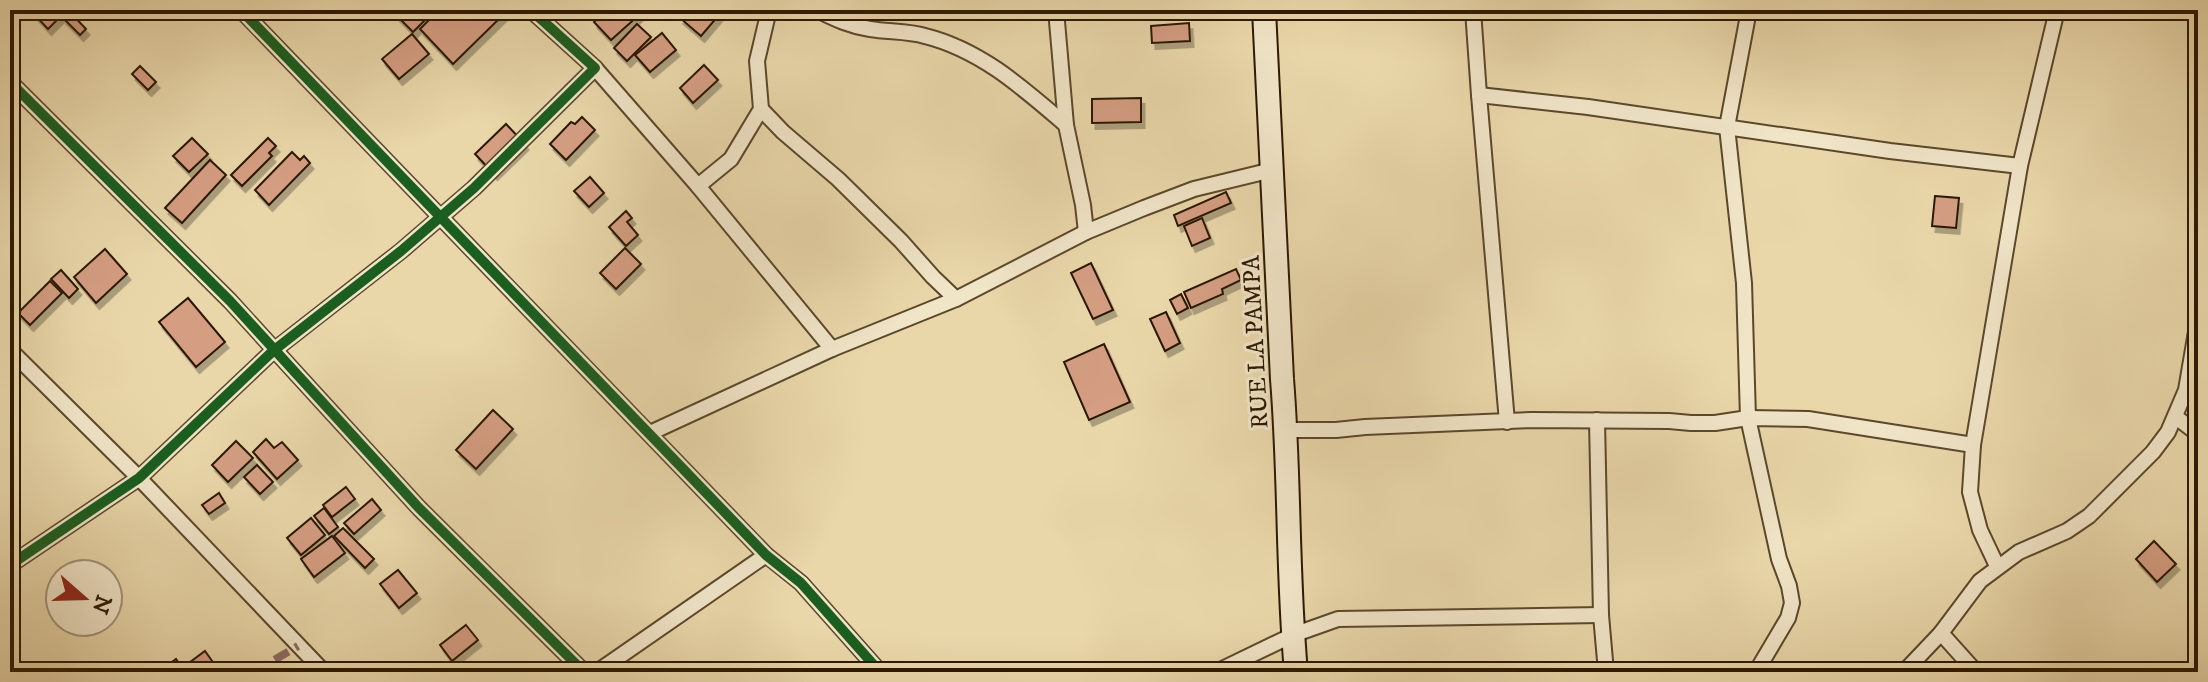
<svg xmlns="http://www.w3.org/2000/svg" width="2208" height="682" viewBox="0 0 2208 682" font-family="'IM FELL DW Pica',serif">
<defs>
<filter id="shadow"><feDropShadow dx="3.5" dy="6" stdDeviation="0" flood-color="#0004"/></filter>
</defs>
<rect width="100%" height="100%" fill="#e9d7aa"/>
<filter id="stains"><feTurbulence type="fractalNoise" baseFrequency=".0025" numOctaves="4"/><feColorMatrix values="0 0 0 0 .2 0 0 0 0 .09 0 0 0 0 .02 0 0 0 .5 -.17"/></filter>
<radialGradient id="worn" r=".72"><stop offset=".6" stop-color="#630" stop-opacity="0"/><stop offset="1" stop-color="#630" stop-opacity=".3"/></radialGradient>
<!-- building -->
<g fill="#d59e83" stroke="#2c1901" stroke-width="2" filter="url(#shadow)">
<polygon points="35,10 67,10 48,29 32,12"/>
<polygon points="398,10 435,10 413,32 395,14"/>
<polygon points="439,10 498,10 503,15 453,64 420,29"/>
<polygon points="608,10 634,10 639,15 611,40 594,22"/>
<polygon points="687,10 712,10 719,15 701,36 680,18"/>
<polygon points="70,12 86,29 80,35 63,18"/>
<polygon points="1189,23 1190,41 1152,43 1151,26"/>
<polygon points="637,24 651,37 627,61 614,48"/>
<polygon points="662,33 676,50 650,72 635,55"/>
<polygon points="412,34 429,54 399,79 382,59"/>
<polygon points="704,65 718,80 693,103 680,88"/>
<polygon points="140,66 156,82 148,90 132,74"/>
<polygon points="1141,98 1141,122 1092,123 1092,99"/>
<polygon points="582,117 595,130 566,160 550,144 571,122 575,124"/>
<polygon points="506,124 525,144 494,174 475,154"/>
<polygon points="192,138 208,154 189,172 173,156"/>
<polygon points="268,138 276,146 269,153 272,156 242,186 231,175"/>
<polygon points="292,152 300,160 304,156 310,163 269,205 255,190"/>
<polygon points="210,160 226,175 182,223 165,208"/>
<polygon points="590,177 604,193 589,207 574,191"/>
<polygon points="1226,192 1231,203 1178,226 1174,215"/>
<polygon points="1935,196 1959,198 1956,228 1932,226"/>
<polygon points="626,211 632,218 627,222 638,235 626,246 609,227"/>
<polygon points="1202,218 1210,238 1192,246 1184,226"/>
<polygon points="625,248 641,264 616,289 600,273"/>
<polygon points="105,249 127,274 96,303 74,277"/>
<polygon points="1091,263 1113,310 1093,319 1071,273"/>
<polygon points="1236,269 1241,280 1222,289 1223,294 1191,308 1184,292"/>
<polygon points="61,270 78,289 69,298 51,279"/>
<polygon points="50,281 62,293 30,325 18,313"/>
<polygon points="1181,294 1188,308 1177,314 1170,300"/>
<polygon points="188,298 225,342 196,367 159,322"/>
<polygon points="1166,312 1180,343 1165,351 1150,319"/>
<polygon points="1104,344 1130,402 1089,420 1064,362"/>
<polygon points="493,410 513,429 476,469 456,450"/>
<polygon points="266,439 274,448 282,442 298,460 277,479 253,452"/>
<polygon points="236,441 253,458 228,482 212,465"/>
<polygon points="257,465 273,482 260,494 244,477"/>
<polygon points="346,487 355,499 332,517 323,505"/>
<polygon points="219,493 225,503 209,514 202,505"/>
<polygon points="372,499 381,510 354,534 344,523"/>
<polygon points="324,508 338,527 329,534 314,516"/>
<polygon points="311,518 325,535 301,555 287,538"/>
<polygon points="343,528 374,559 365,568 334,536"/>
<polygon points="332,536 345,553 314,577 301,559"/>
<polygon points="2154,541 2176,564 2157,582 2136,559"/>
<polygon points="398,570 417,593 399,608 380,584"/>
<polygon points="466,625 478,640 452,661 440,645"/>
<polygon points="205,651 220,672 159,672 176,659 182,668"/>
</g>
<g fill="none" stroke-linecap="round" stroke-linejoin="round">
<!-- street casing -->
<g stroke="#5b482b" stroke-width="18">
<g id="street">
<polyline points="241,10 766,555 801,583 880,672"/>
<path d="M817 10C835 19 850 26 870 29 888 32 908 31 925 36 981 50 1023 88 1066 125"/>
<polyline points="1056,10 1066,125 1083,205 1086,232"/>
<polyline points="1473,10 1479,95 1507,422"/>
<polyline points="1749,10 1727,127 1744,283 1748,418 1779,559 1789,586 1792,603 1788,618 1756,672"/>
<polyline points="595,68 698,186 731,159 761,109 757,61 769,10"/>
<polyline points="10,82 230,301 419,508 584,672"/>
<polyline points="1479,95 1588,107 1890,151 2020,166"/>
<polyline points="761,109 783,132 838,179 901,241 933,277 956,299"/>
<polyline points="698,186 832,349"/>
<polyline points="10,350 139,478 324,672"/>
<polyline points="2176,417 2198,434"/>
<polyline points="1597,420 1601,615 1606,672"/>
<polyline points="1286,430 1336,430 1365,427 1531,420 1669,421 1691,423 1715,423 1748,418 1808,419 1973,445"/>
<polyline points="650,433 832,349 956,299 1086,232 1144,208 1194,189 1272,170"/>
<polyline points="10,565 139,478 273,351 401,251 474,188 595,68 531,10"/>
<polyline points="1997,566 1980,530 1970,492 1973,445 2020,166 2057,10"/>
<polyline points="1941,633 1976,672"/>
<polyline points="597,672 766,555"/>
<polyline points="1216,672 1293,635 1338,619 1601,615"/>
<polyline points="1904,672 1941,633 1980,581 2019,552 2067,531 2089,516 2153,452 2168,432 2186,390 2198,320"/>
</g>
</g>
<!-- secondary casing -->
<g stroke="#2c1901" stroke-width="26">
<path id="secondary" d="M1264 10 1282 379C1290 476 1287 574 1296 672"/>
</g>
<!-- street -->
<use href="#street" stroke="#f1e5c8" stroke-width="14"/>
<!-- secondary -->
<use href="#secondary" stroke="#f1e5c8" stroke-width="22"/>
<!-- quiet -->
<polyline stroke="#8d6e63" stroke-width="8" stroke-dasharray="16 8" stroke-linecap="butt" points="254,672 298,646"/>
<!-- cycleway casing -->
<g stroke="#f1e5c8" stroke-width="15">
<g id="cycleway">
<polyline points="241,10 766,555 801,583 880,672"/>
<polyline points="10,82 230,301 419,508 584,672"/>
<polyline points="10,565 139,478 273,351 401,251 474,188 595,68 531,10"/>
</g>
</g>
<!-- cycleway -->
<use href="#cycleway" stroke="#1b5e20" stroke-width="10"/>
</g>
<g text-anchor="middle" stroke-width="6" stroke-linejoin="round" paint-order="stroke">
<!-- street labels -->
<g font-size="24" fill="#2c1901" stroke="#f1e5c8">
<text transform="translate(1255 342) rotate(-93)" y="8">RUE LA PAMPA</text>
</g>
</g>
<!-- margin -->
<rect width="2208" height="682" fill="none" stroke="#e9d7aa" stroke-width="40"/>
<rect x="12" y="12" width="2184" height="658" fill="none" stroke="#2c1901" stroke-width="4"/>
<rect x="20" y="20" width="2168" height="642" fill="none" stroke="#2c1901" stroke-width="2"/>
<!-- north arrow -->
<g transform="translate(84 598) rotate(110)"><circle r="38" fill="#f1e5c8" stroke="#a29378" stroke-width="2"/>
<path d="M0-6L14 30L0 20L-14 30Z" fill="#8f2418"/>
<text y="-12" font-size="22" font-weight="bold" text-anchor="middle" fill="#2c1901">N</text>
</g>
<rect width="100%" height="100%" filter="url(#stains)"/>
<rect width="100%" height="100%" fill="url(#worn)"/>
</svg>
